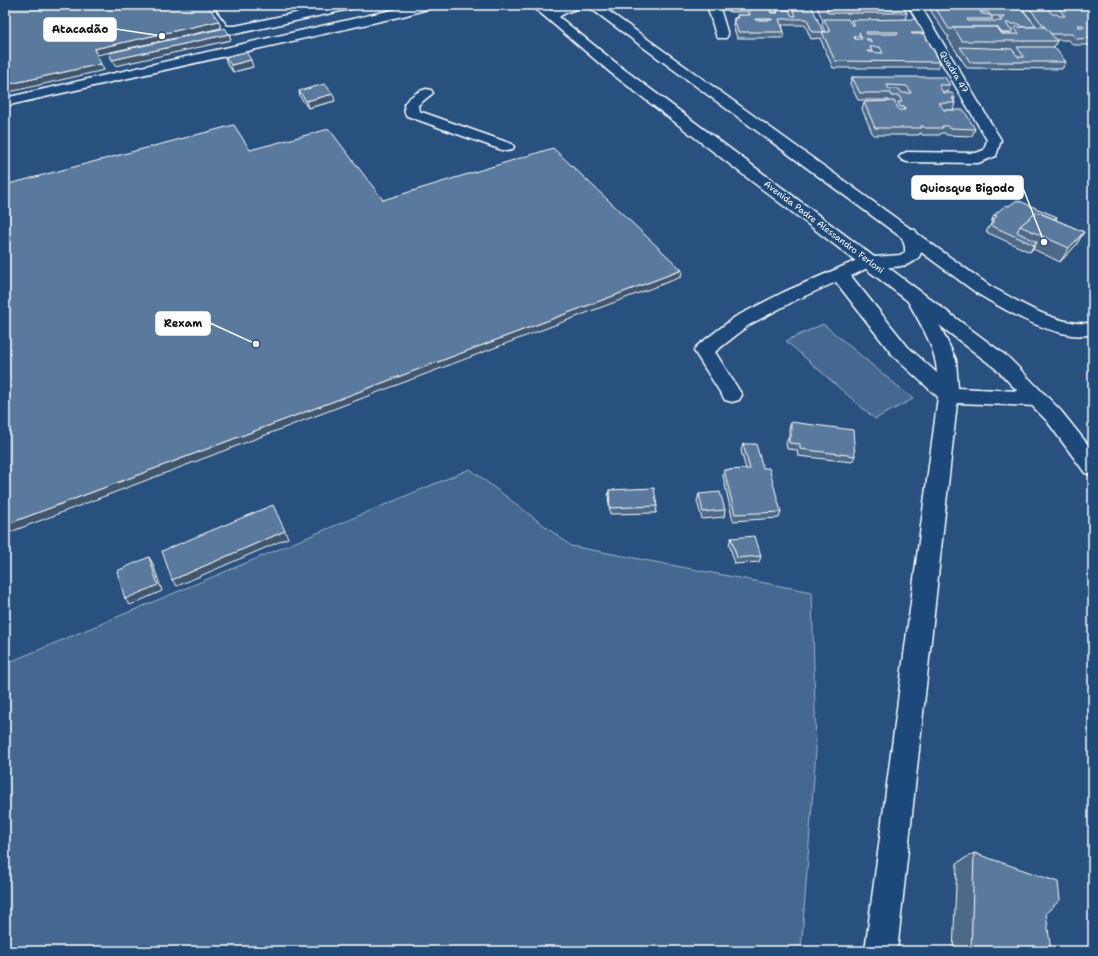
<svg xmlns="http://www.w3.org/2000/svg" width="1098" height="956" viewBox="0 0 1098 956" font-family="'Shantell Sans',sans-serif">
<rect width="100%" height="100%" fill="#28517f"/>
<filter id="ink" filterUnits="userSpaceOnUse"><feTurbulence type="fractalNoise" baseFrequency=".025" numOctaves="2"/><feDisplacementMap in="SourceGraphic" scale="8" xChannelSelector="R" yChannelSelector="G"/><feConvolveMatrix kernelMatrix="1 2 1 2 8 2 1 2 1" color-interpolation-filters="sRGB"/></filter>
<g filter="url(#ink)">
<!-- green -->
<g fill="#446890" stroke="#a2b4c8">
<polygon points="823,324 913,399 875,419 786,341"/>
<polygon points="470,469 571,546 812,592 816,750 801,951 5,951 5,664"/>
</g>
<g fill="none" stroke-linecap="round" stroke-linejoin="round">
<!-- minor casing -->
<g stroke="#fff" stroke-width="3">
<g id="minor">
<polygon points="199,5 211,5 227,26 235,26 333,5 356,5 354,8 350,9 235,34 219,32"/>
<polygon points="414,5 433,5 431,8 403,16 5,106 5,98"/>
<polygon points="707,5 719,5 728,35 726,38 718,38 716,35"/>
<polygon points="908,5 920,5 1001,140 996,156 978,163 907,162 902,160 899,157 902,154 907,152 976,153 984,150 987,140"/>
<path d="M426 89 431 90 433 93 418 105 419 111 512 144 514 147 512 150 507 151 502 150 407 116 405 113 404 104C409 97 418 91 426 89Z"/>
<path d="M909 229 915 230C931 253 917 266 892 267 885 268 877 266 870 267 864 269 857 274 851 276L908 347 937 373C936 346 918 320 905 296L908 292 914 290 920 292 923 296 941 328 956 360 958 388 1038 392 1045 394 1048 399 1045 404 1038 406 957 403 897 951H865L938 397 894 357 836 282 796 300 749 325 715 352 742 395 739 400 732 402 725 400 694 351 697 346 735 317 784 292 862 258 900 255 905 252V247L901 234 903 230Z"/>
</g>
</g>
<!-- major casing -->
<g stroke="#fff" stroke-width="3">
<g id="major">
<path d="M531 5H544L551 11 562 5H581C577 10 565 12 559 17L621 67 1009 358 1061 411 1093 451V475L1085 473 1047 421 995 368 611 73Z"/>
<path d="M586 5H600L990 286C1016 300 1042 317 1071 322 1078 324 1086 323 1093 323V335C1086 335 1078 336 1071 335 1037 329 1007 311 978 294Z"/>
</g>
</g>
<!-- minor -->
<use href="#minor" fill="#1f4a7a" fill-rule="evenodd"/>
<!-- major -->
<use href="#major" fill="#1f4a7a" fill-rule="evenodd"/>
</g>
<!-- wall -->
<g fill="#4d6987" stroke="#fff" fill-rule="evenodd">
<path d="M727 5H809L808 7 823 32H825L822 25 823 21 816 5H902L907 13 905 19 924 33V34L940 62 938 68H833L820 38 811 39 805 25H782L784 32 783 38H737L733 25 734 18H737V15H748V12H729ZM771 12H777V13H771Z"/>
<path d="M927 5H1093V45H1073L1069 40H1056L1057 41 1054 47 1066 62 1062 69 967 68 948 39 949 36H947ZM1020 6 1037 27 1020 7Z"/>
<polygon points="225,57 253,67 233,72 227,64"/>
<polygon points="852,77 950,85 948,92 943,92 943,93 955,98 954,101 955,103 953,110 943,110 975,129 972,136 946,135 945,133 941,133 940,135 922,135 921,133 920,133 919,135 873,135 862,109 864,102 889,102 889,100 858,100 850,84"/>
<polygon points="299,91 335,101 308,108 300,97"/>
<polygon points="1009,206 1057,217 1056,220 1084,232 1076,245 1060,262 1033,249 1030,252 986,232 992,222 991,222 994,215"/>
<polygon points="791,422 855,456 852,462 798,456 797,450 787,449 786,443 789,436 789,429"/>
<polygon points="743,444 763,468 781,512 779,518 733,521 723,476 724,470 746,469 741,451"/>
<polygon points="609,490 657,506 656,513 610,514 608,496"/>
<polygon points="699,494 725,510 724,517 702,519 697,501"/>
<polygon points="731,538 761,556 759,562 735,564 729,544"/>
<polygon points="974,853 1051,951 953,951 957,863"/>
</g>
<!-- shaded-wall -->
<g fill="#3f556e" stroke="#fff">
<polygon points="219,21 221,28 97,55 94,49"/>
<polygon points="229,34 231,40 115,66 112,60"/>
<polygon points="251,60 253,67 233,72 231,65"/>
<polygon points="101,64 104,70 5,93 5,85"/>
<polygon points="333,94 335,101 308,108 306,101"/>
<polygon points="1084,232 1076,245 1060,262 1069,248"/>
<polygon points="1037,242 1033,249 1030,252 1034,245"/>
<polygon points="682,270 681,277 5,534 5,525"/>
<polygon points="285,531 288,538 177,586 172,580"/>
<polygon points="149,557 153,564 162,591 130,605 125,599"/>
</g>
<!-- building -->
<g fill="#5a7a9d" stroke="#fff" fill-rule="evenodd">
<polygon points="5,5 207,5 219,21 94,49 101,64 5,85"/>
<polygon points="730,5 797,5 798,6 730,6"/>
<polygon points="825,5 842,5 844,8 859,9 857,5 902,5 907,13 828,13"/>
<path d="M1027 5H1093V38L1076 39 1072 34H1050ZM1046 7H1057L1065 16H1059L1057 14H1052ZM1078 25H1083L1085 27H1079Z"/>
<polygon points="934,6 958,6 959,8 977,8 982,14 990,15 993,19 967,19 968,21 1002,21 999,18 1004,18 1003,16 991,16 988,12 982,12 979,6 1020,7 1037,27 1022,27 1020,24 1010,24 1009,23 1006,23 1010,29 1013,29 1011,33 1002,33 997,27 953,27 952,29 949,29"/>
<path d="M749 7H769L771 13H778L777 10H789L792 16H796L792 7H812L823 32H812L807 19H779L784 32H738L734 18H738L737 15H750ZM755 19H772V20H755Z"/>
<path d="M824 19H848L852 25H854L851 20 915 19 924 33H911L912 34H924L940 62 835 61 822 32H830ZM859 32 862 39H855L854 36H860ZM866 32H897L898 34H867ZM866 39H870L872 43ZM870 47H880L883 53 868 52 867 51H872Z"/>
<polygon points="953,27 997,27 1002,34 1019,34 1014,27 1045,27 1057,41 962,41"/>
<polygon points="225,28 229,34 112,60 109,53"/>
<polygon points="960,47 1012,49 1018,57 1024,57 1017,47 1054,47 1066,62 970,62"/>
<polygon points="246,52 251,60 231,65 225,57"/>
<path d="M852 77H945L950 85H939L943 93H952L955 98H952L955 103H939L944 110H964L975 129 949 128 948 126H942L943 128H925L923 126H921L922 128H875L864 102 894 101 899 110H905L904 107H900L898 102H902L899 96H892L891 93H860ZM887 85 907 86 911 93H902L899 89H889Z"/>
<polygon points="325,84 333,94 306,101 299,91"/>
<polygon points="234,125 250,150 329,129 383,200 553,148 682,270 5,525 5,185"/>
<polygon points="1017,200 1057,217 1054,219 1037,212 1020,226 1017,232 1037,242 1034,245 990,225 995,221 993,220 997,216 994,215 1006,205 1009,206"/>
<polygon points="1037,212 1084,232 1069,248 1020,226"/>
<polygon points="791,422 853,430 855,456 800,449 800,444 789,443 789,436 791,436"/>
<polygon points="743,444 756,444 763,468 769,468 781,512 735,514 724,470 750,469"/>
<polygon points="654,488 657,506 610,508 609,490"/>
<polygon points="720,492 725,510 703,512 699,494"/>
<polygon points="273,505 285,531 172,580 162,551"/>
<polygon points="755,536 761,556 737,558 731,538"/>
<polygon points="149,557 158,585 125,599 117,571"/>
<polygon points="974,853 1058,882 1060,900 1046,913 1051,951 971,951"/>
</g>
</g>
<g text-anchor="middle" stroke-width="3.5" stroke-linejoin="round" paint-order="stroke">
<!-- far-street labels -->
<g font-size="9" fill="#fff" stroke="#1f4a7a">
<text transform="translate(954 72) rotate(59)" y="3">Quadra 47</text>
<text transform="translate(824 227) rotate(37)" y="3">Avenida Padre Alessandro Ferloni</text>
</g>
</g>
<!-- callouts -->
<path fill="none" stroke="#fff" stroke-width="1.5" d="M162 36L116 29M1044 242L1023 188M256 344L210 323"/>
<g fill="#fff" stroke="#1f4a7a" stroke-width="1.5">
<circle cx="162" cy="36" r="4"/>
<circle cx="1044" cy="242" r="4"/>
<circle cx="256" cy="344" r="4"/>
</g>
<g fill="#fff" stroke="#fff" stroke-width="1.5">
<rect x="44" y="18" width="72" height="23" rx="4"/>
<rect x="912" y="176" width="111" height="23" rx="4"/>
<rect x="156" y="312" width="54" height="23" rx="4"/>
</g>
<g font-size="11" text-anchor="middle" font-weight="bold" fill="#111">
<text x="80" y="33">Atacadão</text>
<text x="967" y="192">Quiosque Bigodo</text>
<text x="183" y="327">Rexam</text>
</g>
<!-- margin -->
<rect width="1098" height="956" fill="none" stroke="#1f4a7a" stroke-width="20"/>
<rect x="10" y="10" width="1078" height="936" fill="none" stroke="#fff" stroke-width="1.5" filter="url(#ink)"/>
</svg>
